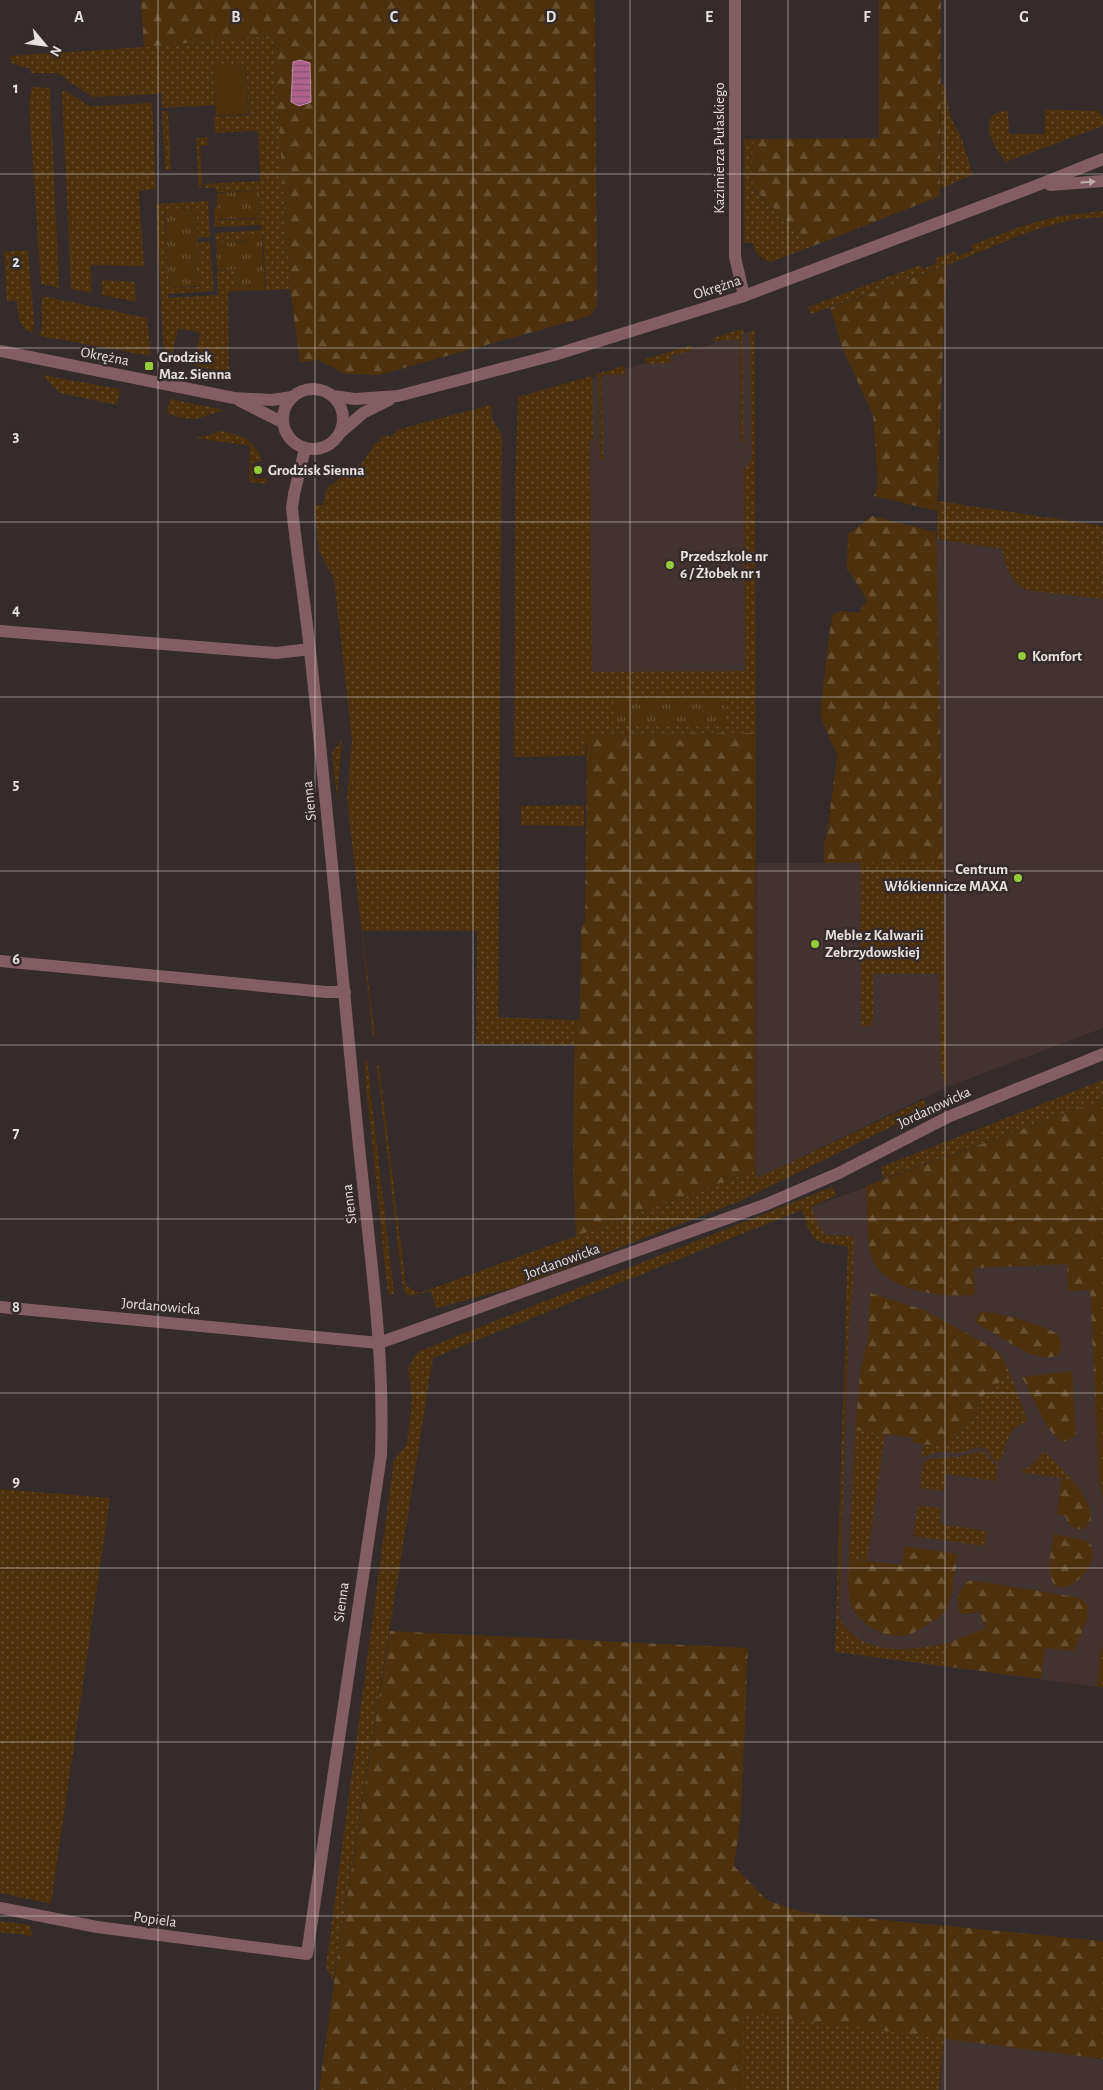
<svg xmlns="http://www.w3.org/2000/svg" width="1103" height="2090" viewBox="0 0 1103 2090" font-family="'Alegreya Sans',sans-serif">
<defs>
<pattern id="grass-dots" width="8" height="8" patternUnits="userSpaceOnUse" patternTransform="scale(1.25)"><rect width="8" height="8" fill="#4d310e"/><path d="M2 2h.1M6 6h.1" fill="none" stroke="#674f31" stroke-width="1.8" stroke-linecap="round"/></pattern>
<pattern id="forest-firs" width="22" height="20" patternUnits="userSpaceOnUse" patternTransform="scale(1.25)"><rect width="22" height="20" fill="#4d310e"/><path d="M5 1l3.5 6h-7zM16 11l3.5 6h-7z" fill="#674f31"/></pattern>
<pattern id="park-tufts" width="24" height="20" patternUnits="userSpaceOnUse" patternTransform="scale(1.25)"><rect width="24" height="20" fill="#4d310e"/><path d="M3 7l-1-3M5 7V3M7 7l1-3M15 17l-1-3M17 17v-4M19 17l1-3" fill="none" stroke="#674f31"/></pattern>
<pattern id="water-rules" width="6" height="5" patternUnits="userSpaceOnUse" patternTransform="scale(1.25)"><rect width="6" height="5" fill="#ae628c"/><path d="M0 2.5h6" fill="none" stroke="#84566f"/></pattern>
</defs>
<rect width="100%" height="100%" fill="#342b2a"/>
<!-- built -->
<g fill="#423230">
<polygon points="755,330 755,522 756,733 584,673 587,380 693,349 714,344 715,342"/>
<polygon points="936,539 1103,564 1103,1028 947,1087 756,1179 757,863 943,862"/>
<polygon points="1103,1100 1103,1688 835,1652 848,1247 821,1243 803,1210"/>
<polygon points="944,2038 1103,2059 1103,2090 940,2090"/>
</g>
<!-- grass -->
<g fill="url(#grass-dots)">
<polygon points="273,35 290,289 266,290 263,235 246,235 247,241 216,243 215,233 262,230 261,225 214,227 214,208 217,207 217,220 261,219 260,191 217,192 216,188 205,188 204,184 260,181 258,131 215,133 214,117 249,115 246,65 213,67 215,105 162,108 162,94 92,97 57,73 31,73 31,69 11,63 10,56 144,47"/>
<polygon points="941,84 944,85 951,118 962,139 973,175 941,188"/>
<polygon points="32,87 50,88 59,288 41,284 29,105"/>
<polygon points="62,91 66,91 89,106 152,103 156,189 139,191 144,266 91,265 92,293 71,289"/>
<path d="M1045 110 1099 111 1103 118V126L1006 162C992 147 975 111 1008 111L1009 134H1044Z"/>
<polygon points="162,111 168,111 171,170 165,170"/>
<polygon points="207,137 208,145 200,146 202,188 199,188 196,138"/>
<path d="M744 139H753L752 188 813 246 771 262C760 260 755 254 753 243H744Z"/>
<polygon points="208,201 210,237 198,238 196,210 164,212 169,288 200,287 198,242 210,242 214,291 168,294 168,298 218,295 217,271 236,269 237,291 228,292 229,372 194,366 200,333 178,328 171,362 164,361 156,204"/>
<path d="M1103 211V217C1048 218 998 246 947 265 902 282 856 298 811 314L808 307 920 265 923 269 936 263V258L956 251 958 256 973 250 971 245 1019 227 1054 217Z"/>
<path d="M28 250 34 323 32 333C18 328 18 315 17 301H7L4 252Z"/>
<polygon points="102,280 135,282 136,302 102,295"/>
<polygon points="42,296 147,318 151,356 40,336 42,324"/>
<polygon points="742,329 744,333 742,334 743,442 740,442 739,340 723,340 715,342 713,338"/>
<polygon points="755,330 756,733 588,734 585,756 514,757 515,482 518,397 591,376 592,378 593,439 590,440 592,672 745,671 744,470 752,459 750,332"/>
<polygon points="692,345 693,350 670,356 671,363 647,364 645,359"/>
<polygon points="624,366 625,375 602,375 603,460 600,460 599,377 596,377 597,374"/>
<polygon points="42,375 120,389 117,405 60,393"/>
<polygon points="170,399 224,410 193,420 167,414"/>
<polygon points="491,405 492,419 502,435 498,1017 575,1020 575,1045 476,1044 477,931 362,931 375,1036 373,1036 347,797 352,740 334,579 319,551 314,505 323,505 325,494 329,486 361,464 375,444 381,440 380,437 388,435 390,437 398,430 411,426"/>
<path d="M221 431C244 436 253 438 262 461L252 463 254 479 266 478 267 484 249 482 250 446 196 438Z"/>
<path d="M938 501 1103 526V599L1025 590C1011 582 1004 564 1002 549L937 539Z"/>
<polygon points="342,740 337,797 332,753"/>
<polygon points="584,805 584,826 521,825 521,806"/>
<polygon points="860,862 943,862 947,1088 940,1067 939,974 873,974 873,1021 871,1022 871,1027 861,1026"/>
<polygon points="367,1060 394,1294 388,1295 364,1064"/>
<polygon points="377,1065 379,1065 406,1286 420,1293 756,1170 757,1178 925,1099 926,1110 738,1202 520,1286 436,1308 431,1291 409,1296 403,1289"/>
<polygon points="1103,1080 1103,1100 883,1179 881,1167"/>
<path d="M832 1187 837 1195 811 1207 819 1226 825 1235 854 1236 853 1284 848 1342 839 1617C861 1658 910 1651 948 1643L944 1666 835 1652 848 1247C814 1240 813 1247 802 1210L433 1358 333 1982 326 1966 394 1460 407 1444 412 1399 408 1369 415 1355 422 1350Z"/>
<path d="M1010 1374 1028 1421C1004 1430 1009 1444 999 1463L993 1459 986 1449 978 1447 961 1453 939 1452 921 1457 923 1445 941 1446 955 1437 971 1420 984 1395Z"/>
<polygon points="855,1430 885,1434 867,1560 849,1559"/>
<path d="M980 1451C987 1453 991 1462 998 1466L996 1481 946 1474 944 1491 920 1488 923 1464 929 1459 958 1457Z"/>
<polygon points="1044,1451 1073,1480 1021,1472 1034,1463"/>
<polygon points="0,1489 110,1498 51,1904 0,1893"/>
<polygon points="918,1505 941,1508 940,1524 987,1531 985,1546 913,1536"/>
<polygon points="0,1921 30,1925 32,1936 0,1932"/>
<polygon points="743,2012 944,2038 939,2090 743,2090"/>
</g>
<!-- forest -->
<g fill="url(#forest-firs)">
<polygon points="141,0 595,0 597,306 590,316 379,375 345,374 318,360 300,362 290,289 273,35 144,47"/>
<polygon points="879,0 941,0 940,196 813,246 752,187 753,139 879,138"/>
<polygon points="946,266 937,511 874,496 878,484 873,415 843,350 830,308"/>
<polygon points="872,516 936,532 943,862 824,863 824,843 827,834 837,756 820,715 829,635 833,614 841,611 858,613 867,600 847,568 848,534"/>
<polygon points="756,733 756,1170 576,1236 573,1166 575,1020 580,1020 581,929 585,921 587,734"/>
<path d="M1103 1100V1499L1099 1481 1090 1290 1068 1291 1067 1264 974 1268 975 1295C945 1298 880 1292 871 1255 866 1237 867 1205 866 1186Z"/>
<polygon points="870,1293 924,1310 990,1346 1001,1355 1010,1374 984,1395 971,1420 955,1437 941,1446 913,1443 913,1438 855,1430 860,1373 868,1337"/>
<path d="M980 1312C996 1311 1036 1323 1052 1331 1057 1333 1059 1337 1062 1342L1061 1351 1057 1356 1047 1358 1029 1354 979 1325 975 1319Z"/>
<path d="M1072 1371 1076 1436C1072 1438 1067 1442 1062 1441 1049 1438 1029 1389 1022 1377Z"/>
<path d="M1061 1479 1073 1480C1082 1494 1103 1518 1082 1530L1070 1526 1065 1516 1057 1515Z"/>
<path d="M1054 1534C1065 1537 1084 1537 1091 1545 1103 1567 1060 1602 1052 1581 1046 1566 1052 1549 1054 1534Z"/>
<path d="M905 1546 958 1554C956 1566 951 1601 946 1610 942 1616 934 1621 928 1624 922 1628 915 1633 908 1635 888 1640 862 1626 852 1608 846 1595 849 1573 849 1559L902 1565Z"/>
<path d="M970 1580 1076 1597 1083 1600 1088 1605 1087 1619 1074 1651 1045 1648 1041 1679 944 1666 948 1643 986 1628 979 1611 968 1614H961C953 1601 959 1588 970 1580Z"/>
<polygon points="390,1631 748,1648 741,1816 734,1866 767,1900 801,1912 1103,1941 1103,2059 743,2013 743,2090 319,2090 338,1953"/>
<polygon points="1103,1646 1103,1687 1097,1687 1100,1652"/>
</g>
<!-- park -->
<g fill="url(#park-tufts)">
<polygon points="260,191 261,218 217,219 217,193"/>
<polygon points="196,210 200,286 169,288 165,212"/>
<polygon points="246,235 262,235 265,290 237,291 236,269 217,270 216,243 247,242"/>
<polygon points="725,697 725,725 613,726 613,698"/>
</g>
<!-- pitch -->
<polygon fill="#4d310e" points="246,65 248,114 216,116 213,66"/>
<!-- water -->
<polygon fill="url(#water-rules)" stroke="#bf88a5" points="300,60 310,63 311,102 299,106 291,102 293,62"/>
<g fill="none" stroke-linecap="round" stroke-linejoin="round">
<!-- street -->
<g stroke="#825d63" stroke-width="12">
<polyline points="735,0 735,257 744,296"/>
<polyline points="1050,185 1103,181"/>
<polyline points="0,351 234,398 272,400 292,397"/>
<circle cx="313" cy="419" r="30"/>
<polyline points="333,396 355,399 398,396 554,355 744,296 1038,185 1103,159"/>
<polyline points="240,401 282,422"/>
<polyline points="340,433 363,413 389,400"/>
<polyline points="0,631 276,653 310,649"/>
<polyline points="0,961 326,992 345,992"/>
<polyline points="0,1307 379,1343 767,1204 839,1173 948,1117 1103,1054"/>
<path d="M0 1908 97 1927 307 1954 381 1455C385 1347 368 1242 358 1136 342 974 328 812 310 651 305 603 297 556 292 508L294 494 305 449"/>
</g>
</g>
<!-- one-way arrows -->
<defs><path id="oneway-solid" d="M-6-.8H1V-3.2L6.5 0L1 3.2V.8H-6Z" transform="scale(1.25)"/></defs>
<use fill="#beacad" href="#oneway-solid" transform="translate(1088 182) rotate(-4)"/>
<!-- grid -->
<path fill="none" stroke="#e6e0df" stroke-width="1" stroke-opacity="0.55" d="M158 0V2090M315 0V2090M473 0V2090M630 0V2090M788 0V2090M945 0V2090M0 174H1103M0 348H1103M0 522H1103M0 697H1103M0 871H1103M0 1045H1103M0 1219H1103M0 1393H1103M0 1568H1103M0 1742H1103M0 1916H1103"/>
<!-- markers -->
<g fill="#96cc39" stroke="#342b2a" stroke-width="2">
<rect x="144" y="361" width="10" height="10" rx="2.5"/>
<circle cx="258" cy="470" r="5"/>
<circle cx="670" cy="565" r="5"/>
<circle cx="1022" cy="656" r="5"/>
<circle cx="1018" cy="878" r="5"/>
<circle cx="815" cy="944" r="5"/>
</g>
<g text-anchor="middle" stroke-width="5" stroke-linejoin="round" paint-order="stroke">
<!-- street labels -->
<g font-size="15" fill="#e6e0df" stroke="#342b2a">
<text transform="translate(719 148) rotate(-90)" y="5">Kazimierza Pułaskiego</text>
<text transform="translate(717 287) rotate(-18)" y="5">Okrężna</text>
<text transform="translate(105 356) rotate(11)" y="5">Okrężna</text>
<text transform="translate(309 801) rotate(-96)" y="5">Sienna</text>
<text transform="translate(934 1107) rotate(-25)" y="5">Jordanowicka</text>
<text transform="translate(349 1204) rotate(-97)" y="5">Sienna</text>
<text transform="translate(562 1261) rotate(-20)" y="5">Jordanowicka</text>
<text transform="translate(161 1306) rotate(5)" y="5">Jordanowicka</text>
<text transform="translate(341 1602) rotate(-82)" y="5">Sienna</text>
<text transform="translate(155 1919) rotate(8)" y="5">Popiela</text>
</g>
<!-- poi labels -->
<g font-size="15" font-weight="bold" fill="#e6e0df" stroke="#342b2a" text-anchor="start">
<text x="159" y="362">Grodzisk<tspan x="159" dy="17">Maz. Sienna</tspan></text>
<text x="268" y="475">Grodzisk Sienna</text>
<text x="680" y="561">Przedszkole nr<tspan x="680" dy="17">6 / Żłobek nr 1</tspan></text>
<text x="1032" y="661">Komfort</text>
<text x="1008" y="874" text-anchor="end">Centrum<tspan x="1008" dy="17">Włókiennicze MAXA</tspan></text>
<text x="825" y="940">Meble z Kalwarii<tspan x="825" dy="17">Zebrzydowskiej</tspan></text>
</g>
</g>
<g font-size="16" text-anchor="middle" font-weight="bold" fill="#e6e0df" stroke="#342b2a" stroke-width="5" stroke-linejoin="round" paint-order="stroke">
<text x="79" y="22">A</text>
<text x="236" y="22">B</text>
<text x="394" y="22">C</text>
<text x="551" y="22">D</text>
<text x="709" y="22">E</text>
<text x="867" y="22">F</text>
<text x="1024" y="22">G</text>
<text x="16" y="93">1</text>
<text x="16" y="267">2</text>
<text x="16" y="441">3</text>
<text x="16" y="615">4</text>
<text x="16" y="789">5</text>
<text x="16" y="964">6</text>
<text x="16" y="1138">7</text>
<text x="16" y="1312">8</text>
<text x="16" y="1486">9</text>
</g>
<!-- north arrow -->
<g transform="translate(45 45) rotate(119)" stroke="#342b2a" stroke-width="4" paint-order="stroke">
<path d="M0-4L9 19L0 12L-9 19Z" fill="#e6e0df"/>
<text y="-8" font-size="14" font-weight="bold" text-anchor="middle" fill="#e6e0df">N</text>
</g>
</svg>
